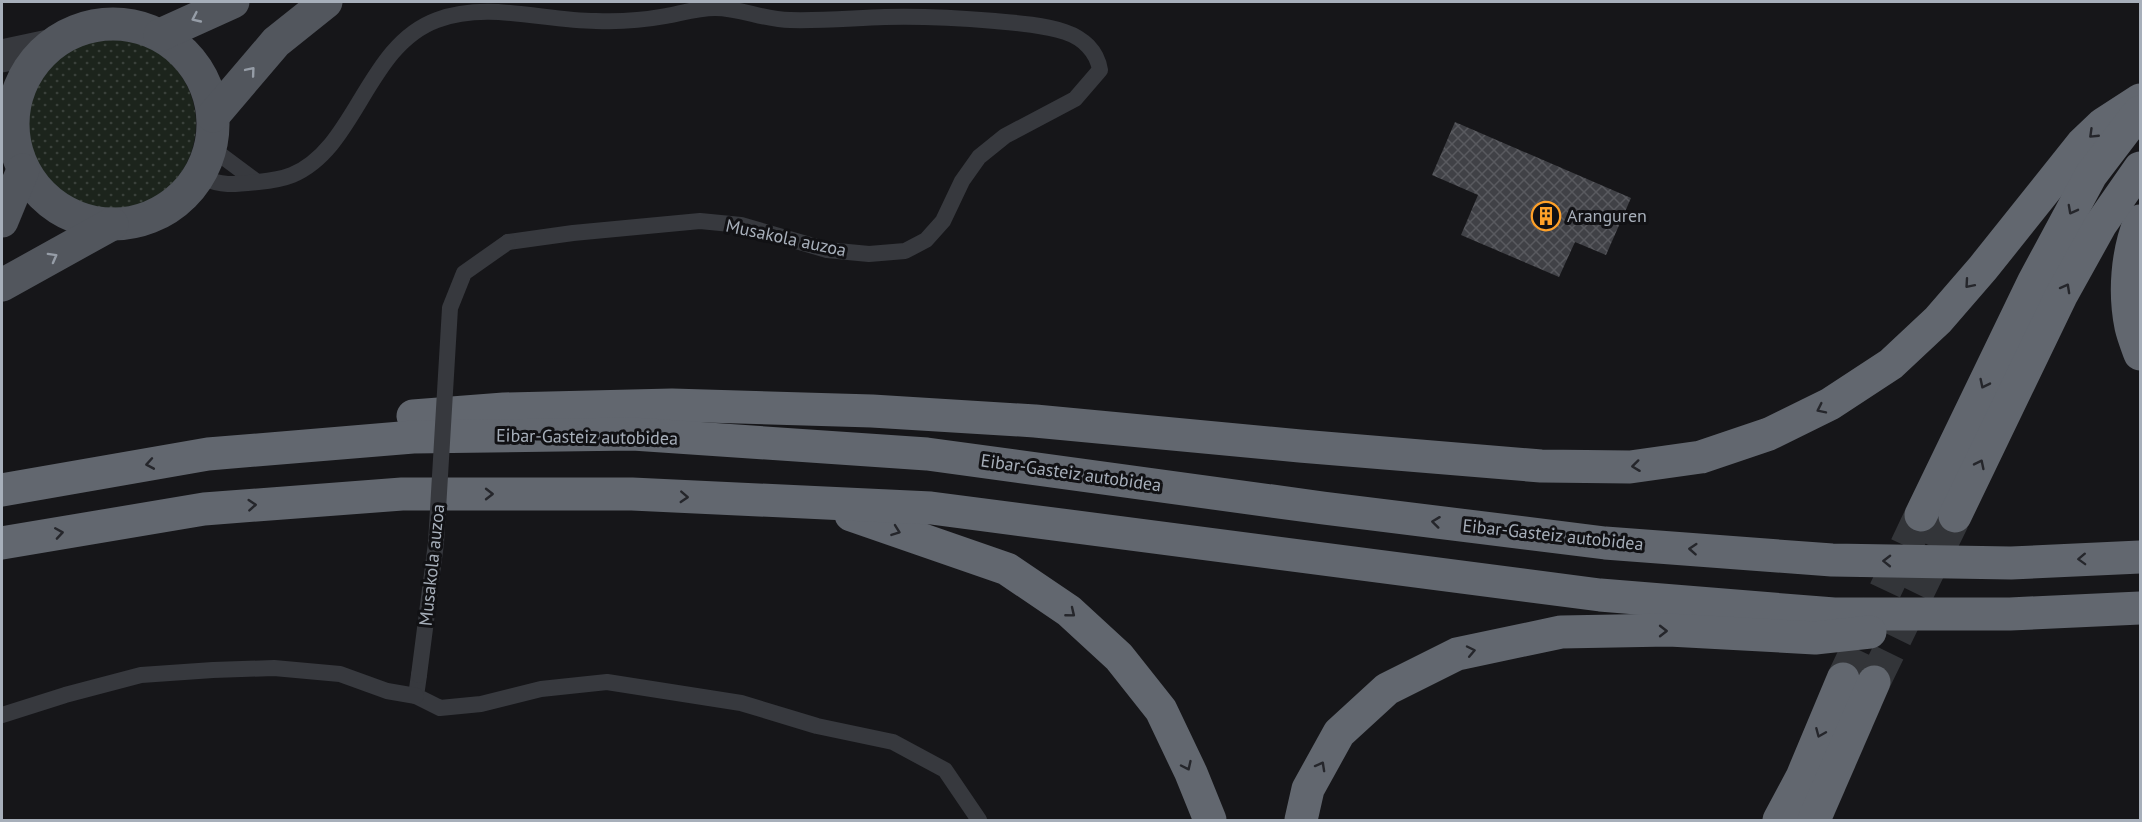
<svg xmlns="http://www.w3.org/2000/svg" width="2142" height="822" viewBox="0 0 2142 822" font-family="'PT Sans',sans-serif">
<defs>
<pattern id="grass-dots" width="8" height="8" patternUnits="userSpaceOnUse" patternTransform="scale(1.5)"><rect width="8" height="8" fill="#1c241c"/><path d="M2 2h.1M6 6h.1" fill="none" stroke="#3a413b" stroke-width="1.8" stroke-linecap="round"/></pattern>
<pattern id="building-cross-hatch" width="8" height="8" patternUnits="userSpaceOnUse" patternTransform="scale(1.5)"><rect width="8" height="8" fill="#404146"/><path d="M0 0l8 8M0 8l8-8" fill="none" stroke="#595a5f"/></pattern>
</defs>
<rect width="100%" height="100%" fill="#161619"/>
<!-- grass -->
<circle fill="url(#grass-dots)" cx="110" cy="124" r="86"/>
<!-- building -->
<polygon fill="url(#building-cross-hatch)" points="1455,122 1631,198 1606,255 1575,242 1559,277 1461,235 1478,195 1432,175"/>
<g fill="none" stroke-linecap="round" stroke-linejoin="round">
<!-- motorway-tunnel -->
<g stroke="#333539" stroke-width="33" stroke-dasharray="33 16" stroke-linecap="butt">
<polyline points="1843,679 1921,515"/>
<polyline points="1874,682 1955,516"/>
</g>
<!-- service -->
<g stroke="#37393e" stroke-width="16">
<polyline points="210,151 222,156 257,182"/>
<path d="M199 177C223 186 232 185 258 182 268 181 282 179 292 175 357 148 366 46 437 20 488 1 543 21 596 21 618 22 644 20 666 16 682 13 699 8 715 8 741 8 764 20 790 20 821 21 853 18 885 17 922 16 959 18 995 21 1018 23 1043 25 1065 32 1083 38 1097 51 1100 70L1075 99 1005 136 979 157 962 181 943 221 926 240 905 251 869 254 827 250 741 225 700 221 573 233 508 242"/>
<polyline points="419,675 416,696 440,708 481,704 541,689 607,682 741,703 817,726 893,742 945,770 979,820"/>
<polyline points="2,715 65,695 141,675 213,670 274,668 340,674 387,691 416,696"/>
</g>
<!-- tertiary -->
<g stroke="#37393e" stroke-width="33">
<polyline points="2,56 48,46"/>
<polyline points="2,132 13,137"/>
</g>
<!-- primary -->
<g stroke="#52565d" stroke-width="33">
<circle cx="113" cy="124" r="100"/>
<polyline points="160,35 233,2"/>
<polyline points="213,116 276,42 326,2"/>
<polyline points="2,221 23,170"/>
<polyline points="2,285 112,224"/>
</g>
<!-- motorway -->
<g stroke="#62676f" stroke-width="33">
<path d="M2140 221C2127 253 2124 293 2131 327 2133 336 2137 346 2140 354"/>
<polyline points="413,416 504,409 672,405 872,411 1035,421 1300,446 1541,466 1630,467 1701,457 1769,434 1830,404 1891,364 1938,320 1983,268 2082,144 2103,124 2140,100"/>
<polyline points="2,490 208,454 413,437 633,434 927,454 1323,508 1605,543 1832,560 2011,563 2140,557"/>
<polyline points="851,515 1007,569 1069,611 1119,657 1161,710 1191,773 1210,820"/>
<polyline points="1921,515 2034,281 2091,175 2139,112"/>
<polyline points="1955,516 2061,296 2101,224 2140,168"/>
<polyline points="2,543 204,509 402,494 632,494 931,508 1600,595 1834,614 2010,614 2140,608"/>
<polyline points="1301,820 1308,789 1339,733 1387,689 1457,654 1561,632 1669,630 1815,638 1870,632"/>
<polyline points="1779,820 1802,777 1843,679"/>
<polyline points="1814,820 1874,682"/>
</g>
<!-- service-bridge -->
<polyline stroke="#37393e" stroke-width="16" points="419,675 436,543 450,308 464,273 508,242"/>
</g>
<!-- one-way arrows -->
<defs><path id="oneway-chevron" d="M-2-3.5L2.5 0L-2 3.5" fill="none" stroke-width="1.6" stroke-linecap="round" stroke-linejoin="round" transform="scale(1.5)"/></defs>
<g stroke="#969da7">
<use href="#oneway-chevron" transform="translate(196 18) rotate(155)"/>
<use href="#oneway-chevron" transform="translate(251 71) rotate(-50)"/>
<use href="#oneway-chevron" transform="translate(53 257) rotate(-29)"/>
</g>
<g stroke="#25262b">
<use href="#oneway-chevron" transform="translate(2093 134) rotate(136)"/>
<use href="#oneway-chevron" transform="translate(2072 210) rotate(118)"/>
<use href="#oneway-chevron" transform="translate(1969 284) rotate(131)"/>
<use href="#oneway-chevron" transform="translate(2066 288) rotate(-61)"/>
<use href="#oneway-chevron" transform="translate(1984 384) rotate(116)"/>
<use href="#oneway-chevron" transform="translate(1821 409) rotate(154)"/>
<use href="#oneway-chevron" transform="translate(150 464) rotate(170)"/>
<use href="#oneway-chevron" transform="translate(1980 464) rotate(-64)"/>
<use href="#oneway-chevron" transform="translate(1636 466) rotate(173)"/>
<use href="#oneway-chevron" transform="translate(489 494)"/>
<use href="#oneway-chevron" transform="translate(684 497) rotate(3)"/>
<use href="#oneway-chevron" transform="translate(252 505) rotate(-4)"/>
<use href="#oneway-chevron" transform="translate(1436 522) rotate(-173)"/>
<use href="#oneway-chevron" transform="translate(896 531) rotate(20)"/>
<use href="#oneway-chevron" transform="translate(59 533) rotate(-9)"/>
<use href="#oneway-chevron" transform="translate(1693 549) rotate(-176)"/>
<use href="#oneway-chevron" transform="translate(2082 559) rotate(178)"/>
<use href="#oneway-chevron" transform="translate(1887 561) rotate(-179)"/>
<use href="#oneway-chevron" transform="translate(1071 613) rotate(39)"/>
<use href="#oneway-chevron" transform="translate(1663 631)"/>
<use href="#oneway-chevron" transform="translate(1471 651) rotate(-12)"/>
<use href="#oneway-chevron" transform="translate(1820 733) rotate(113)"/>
<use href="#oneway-chevron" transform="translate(1187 766) rotate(65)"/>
<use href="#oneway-chevron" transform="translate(1321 766) rotate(-61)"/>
</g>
<!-- icons -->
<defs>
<g id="building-ring" transform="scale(1.5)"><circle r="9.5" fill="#111114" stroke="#ffa128" stroke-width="1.5"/><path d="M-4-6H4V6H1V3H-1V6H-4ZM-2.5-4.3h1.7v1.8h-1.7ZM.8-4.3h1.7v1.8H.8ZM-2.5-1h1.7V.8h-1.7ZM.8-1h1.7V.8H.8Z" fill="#ffa128"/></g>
</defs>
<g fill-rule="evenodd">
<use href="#building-ring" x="1546" y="216"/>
</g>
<g text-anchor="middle" stroke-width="6" stroke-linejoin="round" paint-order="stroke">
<!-- poi labels -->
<g font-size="18" fill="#a7afba" stroke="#111114" text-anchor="start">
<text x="1567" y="222">Aranguren</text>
</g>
<!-- street labels -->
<g font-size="18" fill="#a7afba" stroke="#111114">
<text transform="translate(786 238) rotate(12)" y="6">Musakola auzoa</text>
<text transform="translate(587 437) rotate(1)" y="6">Eibar-Gasteiz autobidea</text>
<text transform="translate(1071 473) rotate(8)" y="6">Eibar-Gasteiz autobidea</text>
<text transform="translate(1553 535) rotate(6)" y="6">Eibar-Gasteiz autobidea</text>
<text transform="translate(432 565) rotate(-84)" y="6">Musakola auzoa</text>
</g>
</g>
<!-- border -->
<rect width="2142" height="822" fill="none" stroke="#a7afba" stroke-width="6"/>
</svg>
